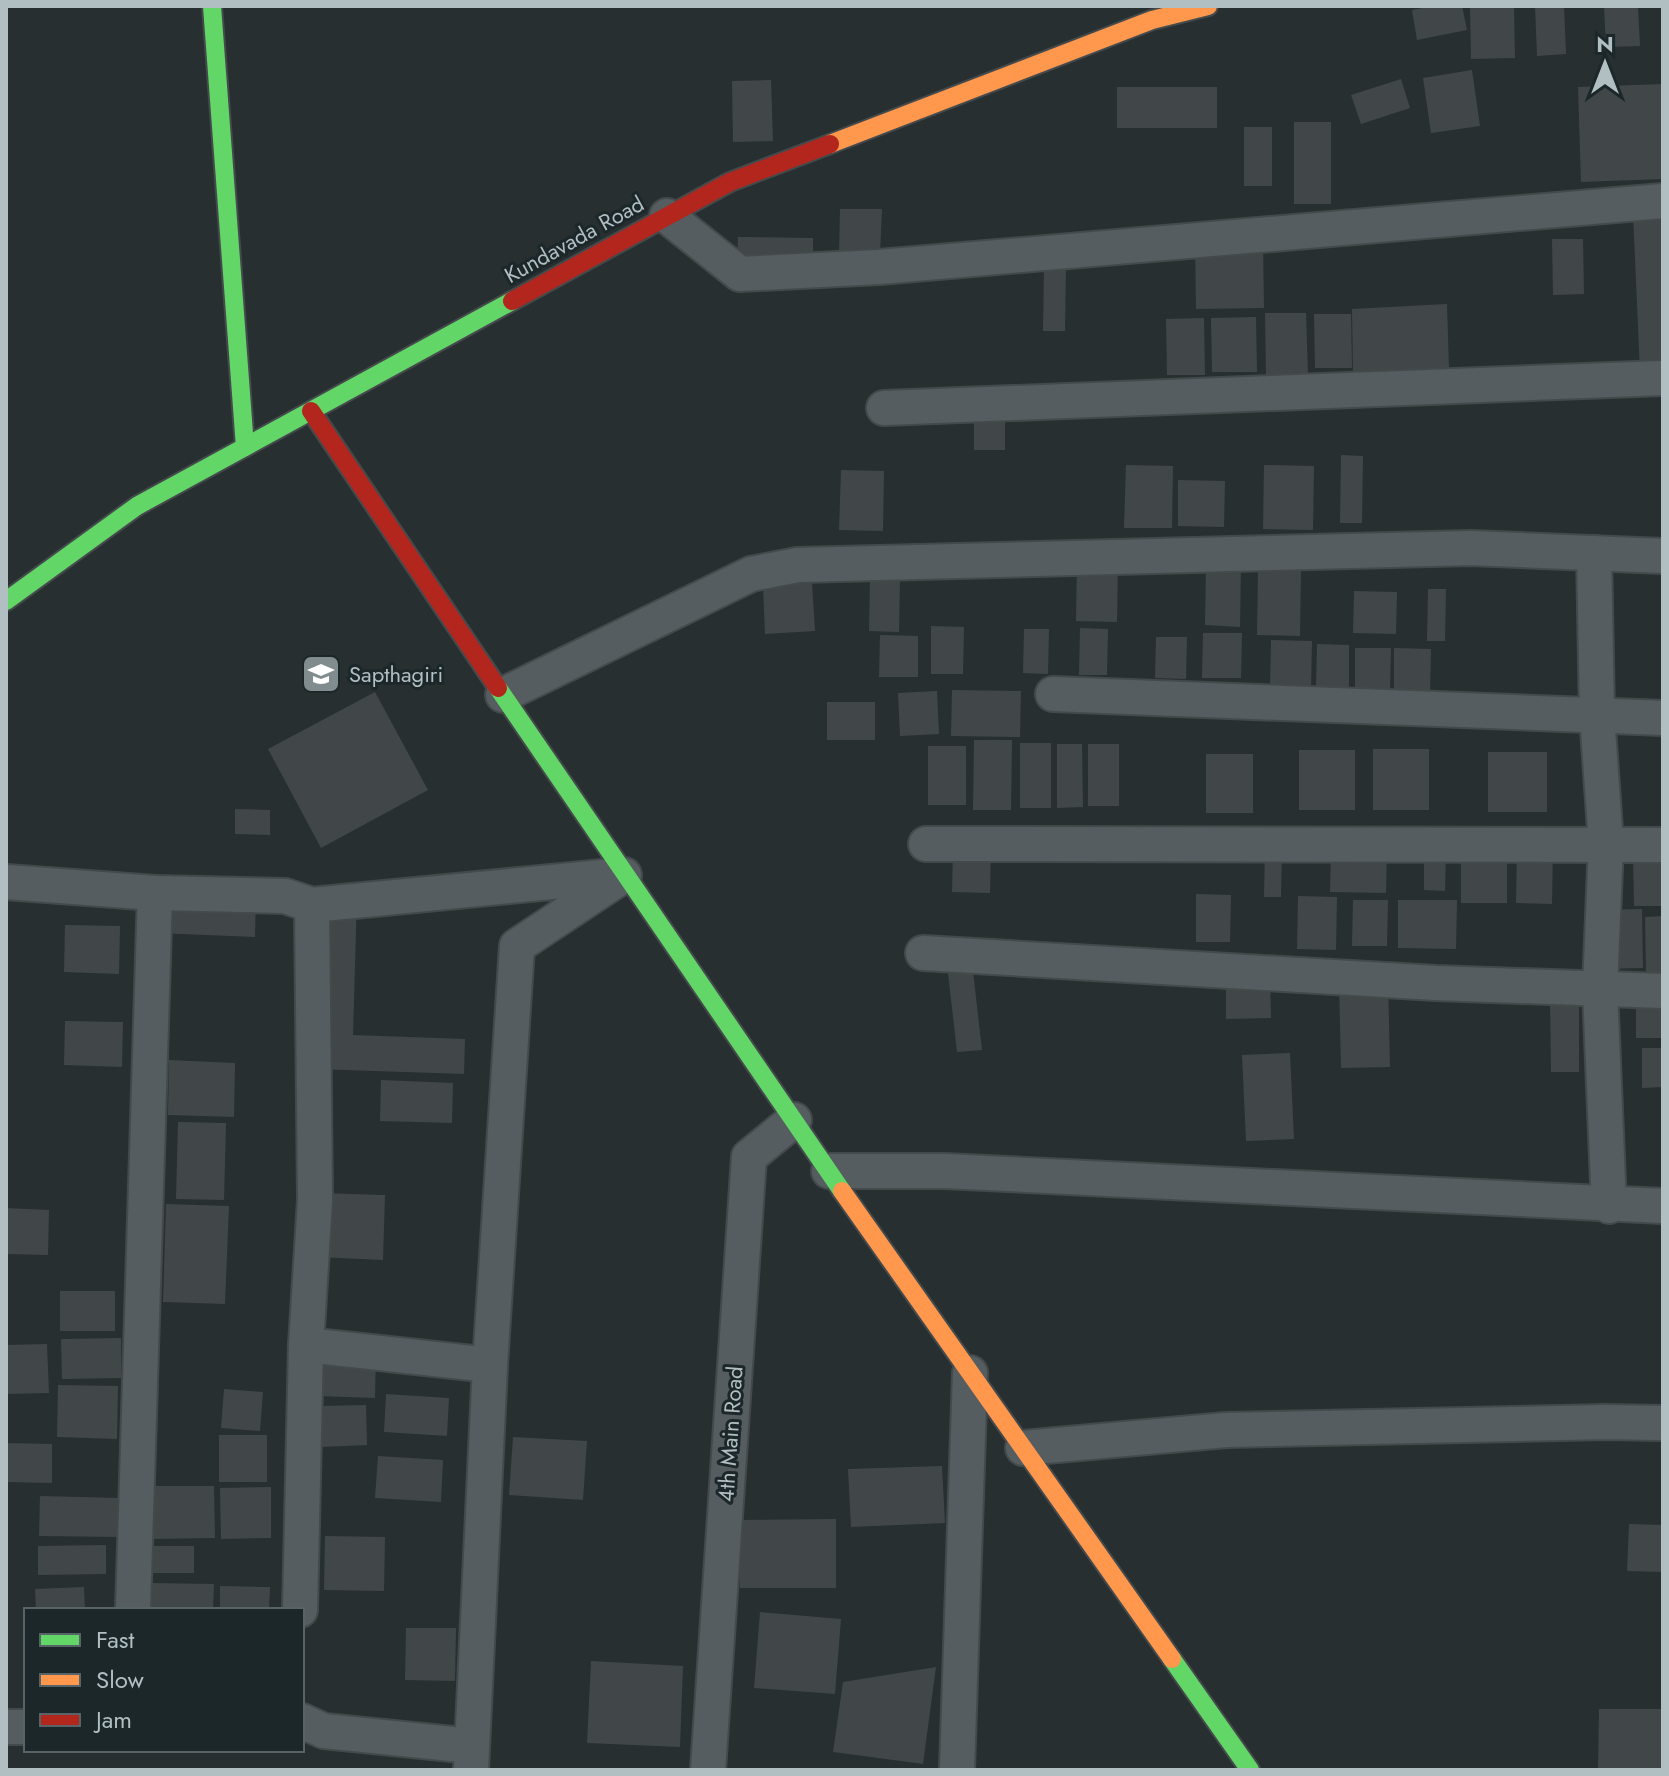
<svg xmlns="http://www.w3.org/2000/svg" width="1669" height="1776" viewBox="0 0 1669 1776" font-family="Jost,sans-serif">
<rect width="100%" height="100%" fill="#272f31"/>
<!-- building -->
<g fill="#414749">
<polygon points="1433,6 1462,6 1467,30 1417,40 1412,10"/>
<polygon points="1514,6 1515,58 1471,59 1470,7"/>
<polygon points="1535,6 1564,6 1566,54 1537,56"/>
<polygon points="1604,6 1638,6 1640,46 1606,47"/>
<polygon points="1472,70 1480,126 1431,133 1423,78"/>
<polygon points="1401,79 1410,108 1361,124 1351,95"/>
<polygon points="771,80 773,141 733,142 732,81"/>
<polygon points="1663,84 1663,179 1581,182 1578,87"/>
<rect x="1117" y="87" width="100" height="41"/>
<rect x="1294" y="122" width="37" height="82"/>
<rect x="1244" y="127" width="28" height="59"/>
<polygon points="840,209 882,209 880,255 839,254"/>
<polygon points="1662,212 1663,371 1640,372 1633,213"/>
<polygon points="738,237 813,238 813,263 737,262"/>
<polygon points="1552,239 1583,239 1584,294 1553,295"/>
<polygon points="1263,242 1264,308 1196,309 1195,243"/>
<polygon points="1044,265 1066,265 1065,331 1043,331"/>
<polygon points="1447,304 1449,369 1353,371 1352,309"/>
<polygon points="1265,313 1306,313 1308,375 1266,376"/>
<polygon points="1314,314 1351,314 1352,368 1315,368"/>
<polygon points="1256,317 1257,372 1212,372 1211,318"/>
<polygon points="1204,318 1205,375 1167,375 1166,319"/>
<rect x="974" y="410" width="31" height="40"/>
<polygon points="1341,455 1363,456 1362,523 1340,523"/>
<polygon points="1126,465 1173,466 1172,528 1124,528"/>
<polygon points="1264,465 1314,466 1313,530 1263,529"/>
<polygon points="841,470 884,471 883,531 839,530"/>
<polygon points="1178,480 1225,481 1224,527 1178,526"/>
<polygon points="1077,561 1118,562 1117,622 1076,621"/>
<polygon points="1206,564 1241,565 1240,627 1205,625"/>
<polygon points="1258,569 1301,569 1300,636 1257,635"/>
<polygon points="870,578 900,578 899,632 869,631"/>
<polygon points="812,583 815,631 765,634 763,586"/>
<polygon points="1428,589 1446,589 1445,641 1427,641"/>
<polygon points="1354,591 1397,592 1396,634 1353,633"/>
<polygon points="931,626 964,627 963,674 931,674"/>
<polygon points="1080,628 1108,629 1107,675 1079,675"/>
<polygon points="1024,629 1049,629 1048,674 1023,673"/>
<polygon points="1203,633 1242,633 1241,678 1202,678"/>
<polygon points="880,635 918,636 918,677 879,677"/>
<polygon points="1156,637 1187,637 1186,679 1155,678"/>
<polygon points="1271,640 1312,641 1311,687 1270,687"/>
<polygon points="1317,644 1349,645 1349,688 1316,688"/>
<polygon points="1355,648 1391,648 1390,691 1355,691"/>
<polygon points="1394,648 1431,649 1430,695 1394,694"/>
<polygon points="952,690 1021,691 1020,737 951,736"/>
<polygon points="937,691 939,734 900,736 898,693"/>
<polygon points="375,692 428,790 321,848 268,749"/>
<rect x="827" y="702" width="48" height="38"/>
<polygon points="974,740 1012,740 1011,810 973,810"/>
<rect x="1020" y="743" width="31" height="65"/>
<polygon points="1057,744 1082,744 1083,807 1057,808"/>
<rect x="1088" y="744" width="31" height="62"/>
<rect x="928" y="746" width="38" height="59"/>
<rect x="1373" y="749" width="56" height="61"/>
<rect x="1299" y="750" width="56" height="60"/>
<rect x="1488" y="752" width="59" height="60"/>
<rect x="1206" y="754" width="47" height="59"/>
<polygon points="235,809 270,810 270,835 235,834"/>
<polygon points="953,847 991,847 990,893 952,892"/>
<polygon points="1265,847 1282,847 1281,897 1264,897"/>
<polygon points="1517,847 1553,848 1552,904 1516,903"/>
<polygon points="1331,848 1387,849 1386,893 1330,892"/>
<polygon points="1424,849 1446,849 1445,891 1424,890"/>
<polygon points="1461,850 1507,851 1507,903 1461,903"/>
<polygon points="1633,855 1663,855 1663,906 1634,906"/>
<polygon points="158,887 256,889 255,937 157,933"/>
<polygon points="1196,894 1231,895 1230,942 1196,942"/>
<polygon points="322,895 357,896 353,1035 465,1039 464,1074 316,1069"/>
<polygon points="1298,896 1337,897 1336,950 1297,949"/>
<polygon points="1353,900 1388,900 1387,946 1352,946"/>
<polygon points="1398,900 1457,900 1456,949 1398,948"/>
<polygon points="1642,909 1643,968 1602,969 1601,910"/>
<polygon points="1663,916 1663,974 1646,974 1645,917"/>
<polygon points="65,925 120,926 119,974 64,972"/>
<polygon points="973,971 982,1050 957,1052 948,973"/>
<polygon points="1270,976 1271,1018 1226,1019 1226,977"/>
<polygon points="1388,981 1390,1067 1341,1068 1339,982"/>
<polygon points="1579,995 1579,1072 1551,1072 1550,996"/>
<rect x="1636" y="1006" width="27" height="32"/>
<polygon points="65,1021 123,1022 122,1067 64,1065"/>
<polygon points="1642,1048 1663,1048 1663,1087 1642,1088"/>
<polygon points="1290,1053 1294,1139 1246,1141 1242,1055"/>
<polygon points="169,1060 235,1063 234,1117 168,1115"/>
<polygon points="381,1080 453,1083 452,1123 380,1121"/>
<polygon points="178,1122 226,1123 224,1200 176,1199"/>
<polygon points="319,1193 385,1195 383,1260 317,1257"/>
<polygon points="166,1204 229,1206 225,1304 163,1302"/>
<polygon points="6,1208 49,1210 48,1255 6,1254"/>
<rect x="60" y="1291" width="55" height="40"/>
<polygon points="121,1338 121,1378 62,1379 61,1339"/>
<polygon points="47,1344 49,1393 6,1394 6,1345"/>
<polygon points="318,1351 376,1352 375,1398 317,1396"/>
<polygon points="58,1385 118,1386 117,1439 57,1437"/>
<polygon points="224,1389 263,1392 260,1431 221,1428"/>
<polygon points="386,1394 449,1398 447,1436 384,1432"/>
<polygon points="366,1405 367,1445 320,1447 319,1406"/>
<rect x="219" y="1435" width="48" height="47"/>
<polygon points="513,1437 587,1441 583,1500 509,1495"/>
<polygon points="6,1443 52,1444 52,1483 6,1482"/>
<polygon points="378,1456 443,1460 441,1502 375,1498"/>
<polygon points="942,1466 945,1523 851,1527 848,1469"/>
<polygon points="150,1486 214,1486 215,1538 150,1539"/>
<polygon points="271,1487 271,1538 221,1539 220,1488"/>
<polygon points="40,1496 120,1498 120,1537 39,1536"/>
<polygon points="836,1519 836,1588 740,1588 740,1520"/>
<polygon points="1629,1524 1663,1525 1663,1572 1627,1571"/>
<polygon points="325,1536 385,1537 384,1591 324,1590"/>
<polygon points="106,1545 106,1574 38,1575 38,1546"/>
<rect x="142" y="1546" width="52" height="27"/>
<polygon points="151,1583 214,1584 213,1610 151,1610"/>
<polygon points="220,1586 270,1587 269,1610 220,1610"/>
<polygon points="84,1587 85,1610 36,1610 35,1589"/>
<polygon points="760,1612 841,1619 835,1694 754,1688"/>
<polygon points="406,1628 456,1628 455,1681 405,1680"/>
<polygon points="591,1661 683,1666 680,1747 587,1743"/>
<polygon points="936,1667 923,1764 833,1752 843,1682"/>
<polygon points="1599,1709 1663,1709 1663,1770 1598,1770"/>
</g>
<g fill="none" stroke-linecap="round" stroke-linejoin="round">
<!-- street casing -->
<g stroke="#444a4c" stroke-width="38">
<g id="street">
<polyline points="667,216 740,274 879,267 1663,201"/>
<polyline points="884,408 1663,378"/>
<polyline points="1594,553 1597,715 1606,844 1600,989 1609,1206"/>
<polyline points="1053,694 1663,718"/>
<polyline points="503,695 751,574 798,565 1471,548 1663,556"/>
<polyline points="926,844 1663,845"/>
<polyline points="6,882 155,893 285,896 312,905 624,875 517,946 490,1365 471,1770"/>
<polyline points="923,953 1436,983 1663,991"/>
<polyline points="829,1171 944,1171 1663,1206"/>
<polyline points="306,1345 490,1365"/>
<polyline points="1023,1448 1226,1430 1606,1422 1663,1423"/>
<polyline points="133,1610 155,893"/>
<polyline points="300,1610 306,1345 315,1200 312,905"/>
<polyline points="302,1721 324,1731 472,1746"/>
<polyline points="6,1727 26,1727"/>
<polyline points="708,1770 749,1157 794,1120"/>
<polyline points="957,1770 970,1373"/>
</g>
</g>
<!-- fast casing -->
<g stroke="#444a4c" stroke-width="22">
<g id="fast">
<polyline points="212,6 245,447"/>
<polyline points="6,601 137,506 512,301"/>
<polyline points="498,688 842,1191"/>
<polyline points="1172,1659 1250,1770"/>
</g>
</g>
<!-- slow casing -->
<g stroke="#444a4c" stroke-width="22">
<g id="slow">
<polyline points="830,144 1152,20 1208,6"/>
<polyline points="842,1191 1172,1659"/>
</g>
</g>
<!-- jam casing -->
<g stroke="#444a4c" stroke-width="22">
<g id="jam">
<polyline points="512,301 730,182 830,144"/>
<polyline points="311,411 498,688"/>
</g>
</g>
<!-- street -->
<use href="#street" stroke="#565d60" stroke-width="34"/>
<!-- fast -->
<use href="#fast" stroke="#63d668" stroke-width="18"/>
<!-- slow -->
<use href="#slow" stroke="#ff974d" stroke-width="18"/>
<!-- jam -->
<use href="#jam" stroke="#b3261e" stroke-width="18"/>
</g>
<!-- icons -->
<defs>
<g id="school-square" transform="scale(2)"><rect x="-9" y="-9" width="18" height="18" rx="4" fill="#818c8f" stroke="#1c272a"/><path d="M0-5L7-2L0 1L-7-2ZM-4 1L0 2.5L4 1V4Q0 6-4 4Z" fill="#fff"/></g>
</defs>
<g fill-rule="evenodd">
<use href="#school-square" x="321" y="674"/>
</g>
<g text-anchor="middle" stroke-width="6" stroke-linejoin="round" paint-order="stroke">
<!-- street labels -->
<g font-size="22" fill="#b1bec2" stroke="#1c272a">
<text transform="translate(574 239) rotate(-29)" y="8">Kundavada Road</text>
<text transform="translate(730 1434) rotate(-86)" y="8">4th Main Road</text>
</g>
<!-- poi labels -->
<g font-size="22" fill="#b1bec2" stroke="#1c272a" text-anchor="start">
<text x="349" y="682">Sapthagiri</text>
</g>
</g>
<!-- border -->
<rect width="1669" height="1776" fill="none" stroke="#b1bec2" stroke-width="16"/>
<!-- legend -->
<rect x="24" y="1608" width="280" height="144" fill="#1c272a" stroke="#586367" stroke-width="2"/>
<rect x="40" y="1634" width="40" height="12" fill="#63d668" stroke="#586367" stroke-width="2"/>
<text x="96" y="1648" font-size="24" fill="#b1bec2">Fast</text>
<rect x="40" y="1674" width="40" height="12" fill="#ff974d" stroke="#586367" stroke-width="2"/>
<text x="96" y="1688" font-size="24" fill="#b1bec2">Slow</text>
<rect x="40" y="1714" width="40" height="12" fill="#b3261e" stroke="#586367" stroke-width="2"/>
<text x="96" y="1728" font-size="24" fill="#b1bec2">Jam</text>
<!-- north arrow -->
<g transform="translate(1605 64)" stroke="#1c272a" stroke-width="6" paint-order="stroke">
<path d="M0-6L14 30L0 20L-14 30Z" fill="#b1bec2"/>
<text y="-12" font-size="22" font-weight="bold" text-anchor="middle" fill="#b1bec2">N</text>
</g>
</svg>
